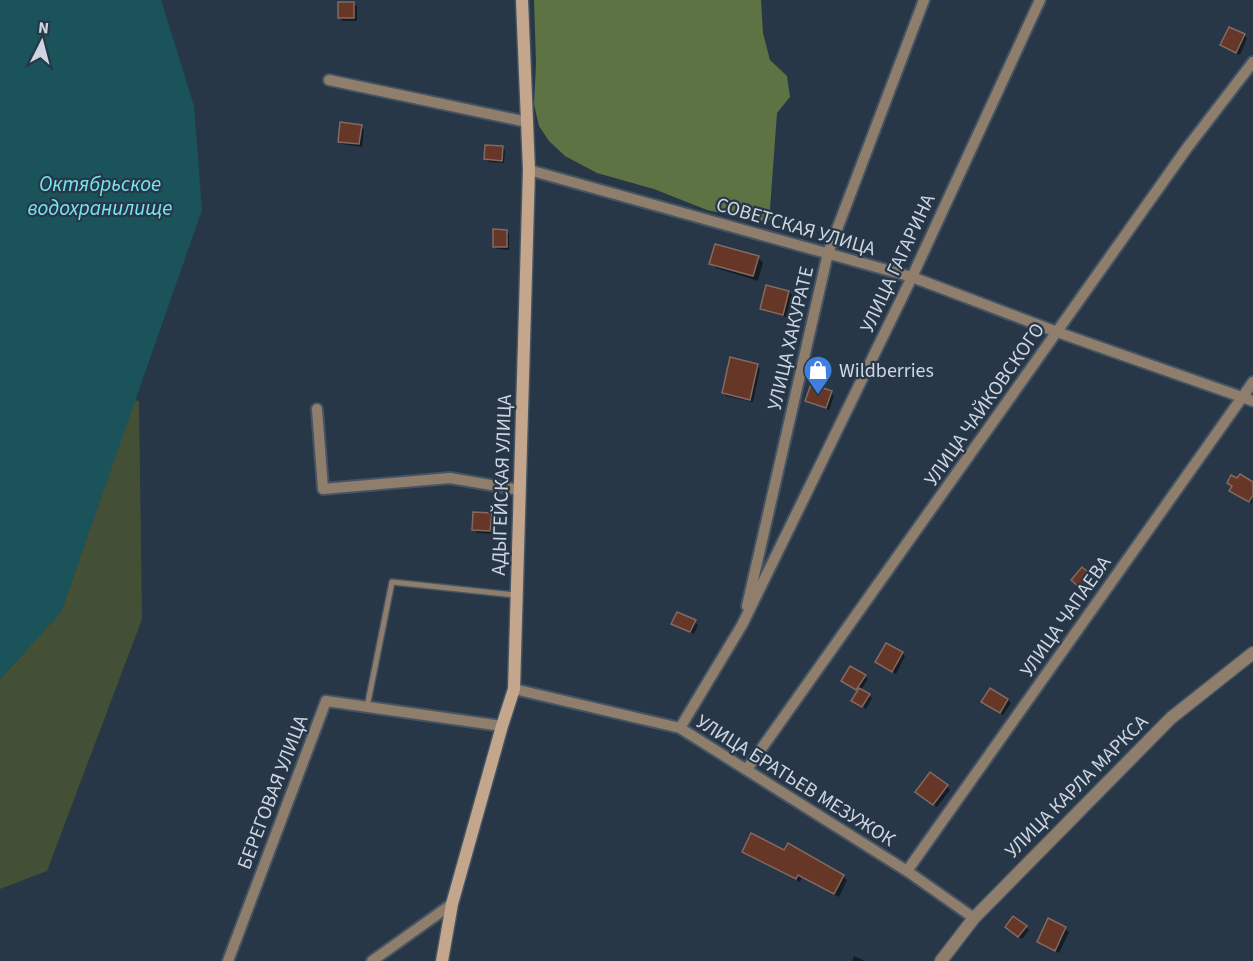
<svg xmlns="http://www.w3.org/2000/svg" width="1253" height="961" viewBox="0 0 1253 961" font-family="'Source Sans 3',sans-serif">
<rect width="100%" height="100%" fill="#273747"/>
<!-- green -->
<polygon fill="#435035" points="135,400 139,401 142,619 47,871 0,889 0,679 61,612"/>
<!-- forest -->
<polygon fill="#5d7344" points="534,0 761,0 763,33 770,60 787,76 790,97 777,113 770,209 774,218 769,220 760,221 707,210 654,189 597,173 565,156 549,141 539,126 534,104 536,63"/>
<!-- water -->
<polygon fill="#1b535b" points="0,0 161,0 194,106 202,210 61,612 0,679"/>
<!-- shadow -->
<g fill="#0007">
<polygon points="354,3 357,7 357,21 343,21 340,18"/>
<polygon points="1244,35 1247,38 1240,55 1225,48 1222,45"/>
<polygon points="361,126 364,130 362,147 342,144 339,141"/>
<polygon points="502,147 505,150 504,163 489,162 486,159"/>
<polygon points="506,231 509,234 509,250 497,249 494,246"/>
<polygon points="758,257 763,263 758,281 716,268 711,263"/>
<polygon points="789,292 792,295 786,317 765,311 762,308"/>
<polygon points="757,365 760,369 753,402 726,396 723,393"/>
<polygon points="831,393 834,396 829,410 809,403 806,400"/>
<polygon points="1253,483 1252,504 1231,491 1233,487"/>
<polygon points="491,515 494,518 493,534 477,533 474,529"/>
<polygon points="1093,578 1096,581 1087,592 1076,583"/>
<polygon points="695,622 698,625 694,634 676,626 673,623"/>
<polygon points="902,653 905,656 896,674 877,662"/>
<polygon points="865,676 868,679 861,690 872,698 866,709 856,703 859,691 846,683"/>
<polygon points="1008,700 1011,703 1003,715 983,702"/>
<polygon points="947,786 950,790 937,807 920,795"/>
<polygon points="744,851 785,852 811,859 843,876 847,880 839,897 802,877 800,882 748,855"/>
<polygon points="1048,920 1065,929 1069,932 1059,953 1041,944 1038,941"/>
<polygon points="1026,927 1029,930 1022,939 1010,930"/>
<polygon points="854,956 865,961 852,961"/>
</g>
<!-- building -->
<g fill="#663627" stroke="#836961" stroke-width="1.5">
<rect x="338" y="2" width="16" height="16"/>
<polygon points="1229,27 1245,34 1236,53 1220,45"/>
<polygon points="340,122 362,125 359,144 338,142"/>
<polygon points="485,145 503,146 502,161 484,159"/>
<polygon points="493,229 507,230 507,247 493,247"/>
<polygon points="715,244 759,256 753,276 709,264"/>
<polygon points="766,285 789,291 783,315 760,309"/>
<polygon points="730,357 758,364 750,400 722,393"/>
<polygon points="811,384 832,391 826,408 805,401"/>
<polygon points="1240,474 1253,482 1253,495 1249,502 1229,491 1232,486 1227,483 1231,475 1237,478"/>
<polygon points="473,512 492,513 490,531 472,530"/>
<polygon points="1082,567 1094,577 1083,591 1071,580"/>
<polygon points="677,612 696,620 690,632 671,624"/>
<polygon points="886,643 903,652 892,672 875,662"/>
<polygon points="850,666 866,675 856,690 841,681"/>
<polygon points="859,688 870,694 862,707 851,701"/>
<polygon points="990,688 1008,699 1000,713 981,702"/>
<polygon points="930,772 948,785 933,805 915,792"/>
<polygon points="751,833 784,850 788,843 844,875 834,894 798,875 796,879 742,852"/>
<polygon points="1013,916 1027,926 1018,937 1005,927"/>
<polygon points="1048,918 1066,927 1055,951 1037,942"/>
</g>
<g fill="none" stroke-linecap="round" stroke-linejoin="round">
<!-- service casing -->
<g stroke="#455463" stroke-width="8">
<polyline id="service" points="367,707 392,582 515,595"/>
</g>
<!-- minor casing -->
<g stroke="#455463" stroke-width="14">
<g id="minor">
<polyline points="329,80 527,122"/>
<polyline points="529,170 912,277 1057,332 1253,401"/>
<polyline points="317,409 323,489 450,478 520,490"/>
<polyline points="747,606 828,253 924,0"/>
<polyline points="514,689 680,728 907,871 974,918"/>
<polyline points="680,728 742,625 912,277 1040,0"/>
<polyline points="747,769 1187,148 1253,62"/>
<polyline points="907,871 1253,382"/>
<polyline points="228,961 326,701 502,726"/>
<polyline points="372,961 452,904"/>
</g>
</g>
<!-- tertiary casing -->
<g stroke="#455463" stroke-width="15">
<polyline id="tertiary" points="941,961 974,918 1171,718 1253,653"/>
</g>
<!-- secondary casing -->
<g stroke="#455463" stroke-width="15">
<polyline id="secondary" points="442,961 452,904 502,726 514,689 529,170 522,0"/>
</g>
<!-- service -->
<use href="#service" stroke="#907e6d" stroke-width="5"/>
<!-- minor -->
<use href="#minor" stroke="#907e6d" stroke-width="10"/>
<!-- tertiary -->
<use href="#tertiary" stroke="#907e6d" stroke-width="12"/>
<!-- secondary -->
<use href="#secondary" stroke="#c3a68c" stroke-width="12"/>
</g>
<!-- icons -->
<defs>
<g id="shop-pin" transform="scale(1.5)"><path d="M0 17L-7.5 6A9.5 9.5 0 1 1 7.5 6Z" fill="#3f7fe0" stroke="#273747"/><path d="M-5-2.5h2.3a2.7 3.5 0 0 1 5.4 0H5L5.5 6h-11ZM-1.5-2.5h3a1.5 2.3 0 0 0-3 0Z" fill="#fff"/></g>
</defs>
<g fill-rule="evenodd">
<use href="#shop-pin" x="818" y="370"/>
</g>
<g text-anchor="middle" stroke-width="4.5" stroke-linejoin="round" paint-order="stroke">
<!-- street labels -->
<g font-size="20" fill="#cdd6e1" stroke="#273747">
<text transform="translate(796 226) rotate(16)" y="7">СОВЕТСКАЯ УЛИЦА</text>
<text transform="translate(897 263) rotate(-65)" y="7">УЛИЦА ГАГАРИНА</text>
<text transform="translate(790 338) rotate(-77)" y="7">УЛИЦА ХАКУРАТЕ</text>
<text transform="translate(984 404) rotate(-55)" y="7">УЛИЦА ЧАЙКОВСКОГО</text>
<text transform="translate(501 485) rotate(-88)" y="7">АДЫГЕЙСКАЯ УЛИЦА</text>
<text transform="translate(1065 616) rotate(-55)" y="7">УЛИЦА ЧАПАЕВА</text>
<text transform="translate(796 780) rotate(32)" y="7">УЛИЦА БРАТЬЕВ МЕЗУЖОК</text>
<text transform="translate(1076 786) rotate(-45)" y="7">УЛИЦА КАРЛА МАРКСА</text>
<text transform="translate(272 792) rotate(-69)" y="7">БЕРЕГОВАЯ УЛИЦА</text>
</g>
<!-- poi labels -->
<g font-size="20" fill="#cdd6e1" stroke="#273747" text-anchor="start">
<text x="839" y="377">Wildberries</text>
</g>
<!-- water labels -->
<g font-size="21" font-style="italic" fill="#76e5f3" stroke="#273747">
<text x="100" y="191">Октябрьское<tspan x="100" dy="24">водохранилище</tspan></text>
</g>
</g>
<!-- north arrow -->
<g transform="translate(42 42) rotate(6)" stroke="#273747" stroke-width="4.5" paint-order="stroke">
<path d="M0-4.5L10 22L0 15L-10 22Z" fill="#cdd6e1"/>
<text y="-9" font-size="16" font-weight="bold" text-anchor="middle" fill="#cdd6e1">N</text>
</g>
</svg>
